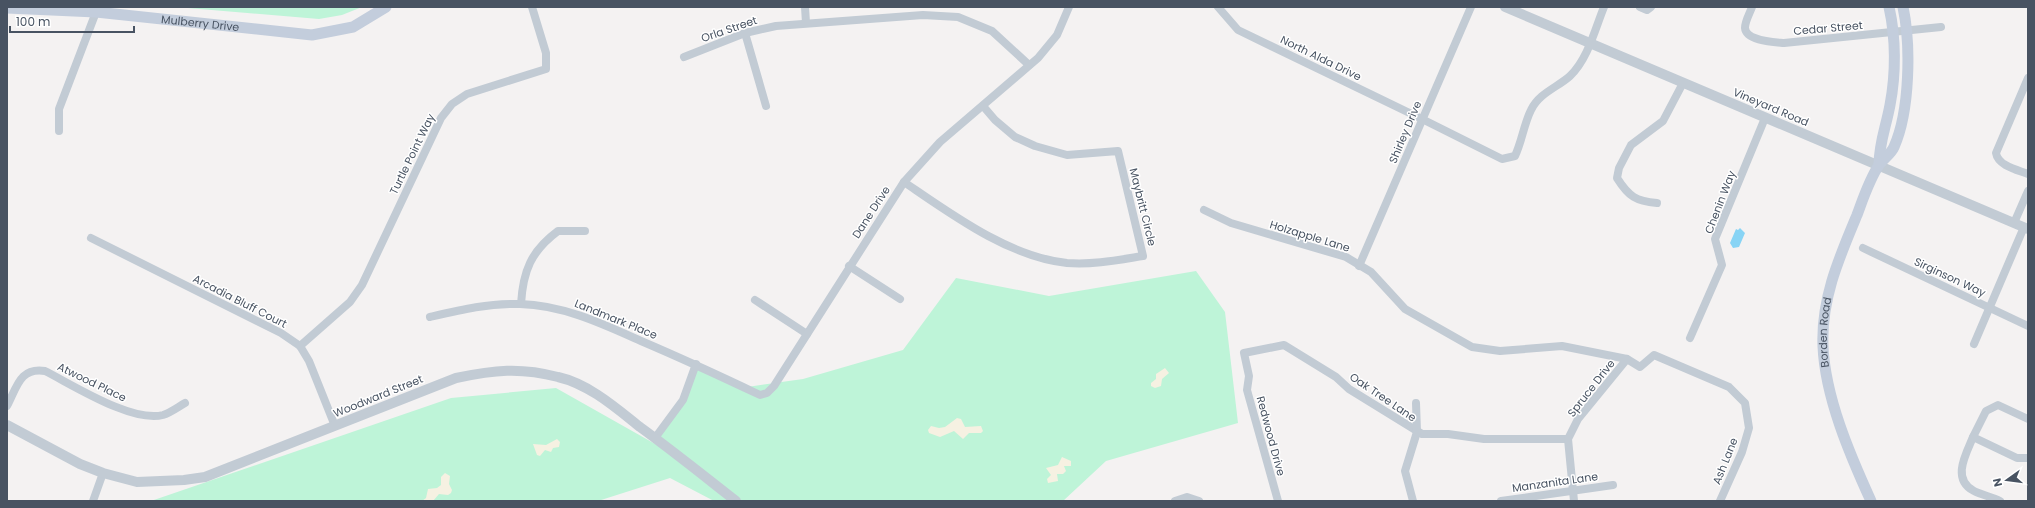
<svg xmlns="http://www.w3.org/2000/svg" width="2035" height="508" viewBox="0 0 2035 508" font-family="Poppins,sans-serif">
<rect width="100%" height="100%" fill="#f4f2f2"/>
<!-- green -->
<g fill="#bef4d8">
<polygon points="176,7 362,7 342,15 319,19"/>
<polygon points="1196,271 1225,312 1238,423 1106,461 1063,501 714,501 670,478 598,501 151,501 451,398 556,388 680,458 655,438 679,405 697,365 747,387 803,379 903,350 956,278 1049,296"/>
</g>
<!-- sand -->
<g fill="#f6f1e2">
<polygon points="1165,368 1169,373 1162,379 1161,386 1155,388 1151,386 1151,383 1156,379 1156,374"/>
<polygon points="957,418 961,419 965,427 981,426 983,431 981,433 969,433 963,439 954,431 940,437 929,433 928,430 931,426 939,428 945,427"/>
<polygon points="557,439 560,442 559,447 553,448 551,452 545,450 540,456 537,455 533,444 546,445"/>
<polygon points="1062,457 1071,461 1071,466 1064,466 1066,471 1063,474 1057,474 1058,481 1048,483 1047,479 1051,475 1046,468 1058,465"/>
<polygon points="445,473 450,476 449,484 452,490 451,493 448,495 439,494 433,501 422,501 426,498 428,489 437,488 441,485 441,477"/>
</g>
<!-- water -->
<polygon fill="#88d4f5" points="1740,228 1745,233 1739,247 1733,248 1730,243 1736,229 1738,230"/>
<g fill="none" stroke-linecap="round" stroke-linejoin="round">
<!-- minor -->
<g stroke="#c2cbd4" stroke-width="8">
<polyline points="805,7 806,23"/>
<path d="M1218 7 1238 30 1422 119 1502 159 1515 156C1522 141 1524 124 1531 110 1539 93 1558 87 1570 76 1588 59 1595 29 1604 7"/>
<polyline points="1640,7 1647,10 1651,7"/>
<path d="M1752 7C1750 13 1745 21 1745 28 1746 41 1774 42 1784 43L1941 27"/>
<polyline points="745,33 766,106"/>
<polyline points="684,57 745,33 776,26 923,15 958,17 992,31 1029,65"/>
<path d="M2028 78 1996 153C1998 166 2018 170 2028 174"/>
<polyline points="59,131 59,109 96,12"/>
<path d="M904 182C951 214 1009 257 1067 263 1093 265 1118 260 1143 256L1118 151 1067 155 1035 146 1015 137 995 120 983 106"/>
<path d="M1657 203C1636 201 1629 197 1617 178L1619 168 1631 145 1663 121 1683 83"/>
<polyline points="1204,210 1231,223 1346,257 1371,272 1405,309 1472,347 1500,351 1562,346 1627,359 1640,367 1654,355 1729,387 1745,403 1749,428 1742,452 1720,501"/>
<polyline points="2014,223 2028,191"/>
<polyline points="91,238 281,333 300,346 309,361 335,426"/>
<polyline points="1863,248 2028,326"/>
<polyline points="849,266 900,299"/>
<polyline points="1359,266 1471,7"/>
<polyline points="755,300 807,334"/>
<path d="M521 304C523 271 531 251 558 231H585"/>
<path d="M430 317C460 310 489 303 520 304 563 305 603 324 641 341 681 358 720 376 760 395L767 393 774 386 904 182 940 142 1038 58 1057 35 1069 7"/>
<polyline points="1690,338 1722,265 1715,239 1765,118"/>
<polyline points="1974,344 2024,227"/>
<polyline points="300,346 350,302 362,285 441,118 452,104 467,94 546,69 546,53 532,7"/>
<path d="M7 406C17 387 20 367 45 371 73 385 132 423 163 415 170 413 178 407 185 403"/>
<polyline points="2028,419 1998,405 1986,411 1973,437 2017,458 2028,458"/>
<path d="M1973 437C1966 454 1951 479 1974 491 1982 495 1992 497 2000 501"/>
<polyline points="655,438 683,400 696,364"/>
<polyline points="93,501 103,473"/>
<polyline points="1175,501 1187,497 1199,501"/>
<polyline points="1278,501 1247,390 1249,376 1244,353 1284,345 1336,377 1349,389 1422,434 1448,434 1484,439 1568,439"/>
<polyline points="1413,501 1405,471 1417,432 1416,403"/>
<polyline points="1501,501 1613,485"/>
<polyline points="1574,501 1568,439 1578,419 1627,359"/>
</g>
<!-- tertiary -->
<g stroke="#c2cbd4" stroke-width="10">
<polyline points="1505,7 2028,229"/>
<path d="M7 425 80 464 103 473 137 482 184 480 205 477 456 378C494 370 520 367 558 377 589 384 616 408 640 427 673 451 704 476 736 501"/>
</g>
<!-- secondary -->
<g stroke="#c3cddc" stroke-width="11">
<path id="s1" d="M7 8 96 12 312 35 353 27 386 7"/>
<path d="M1879 165C1879 143 1886 127 1890 105 1896 74 1896 38 1889 7"/>
<path id="s2" d="M1871 501C1850 455 1825 397 1823 346 1821 299 1839 258 1857 215 1863 199 1869 180 1879 165 1883 159 1891 154 1894 147 1910 111 1911 45 1903 7"/>
</g>
</g>
<g text-anchor="middle" stroke-width="3" stroke-linejoin="round" paint-order="stroke">
<!-- street labels -->
<g font-size="11" fill="#485362" stroke="#fff">
<text dy="4" stroke="none"><textPath href="#s1" startOffset="194">Mulberry Drive</textPath></text>
<text transform="translate(1828 28) rotate(-5)" y="4">Cedar Street</text>
<text transform="translate(729 29) rotate(-19)" y="4">Orla Street</text>
<text transform="translate(1321 58) rotate(26)" y="4">North Alda Drive</text>
<text transform="translate(1771 107) rotate(23)" y="4">Vineyard Road</text>
<text transform="translate(1405 132) rotate(-67)" y="4">Shirley Drive</text>
<text transform="translate(412 154) rotate(-64)" y="4">Turtle Point Way</text>
<text transform="translate(1720 202) rotate(-69)" y="4">Chenin Way</text>
<text transform="translate(1143 207) rotate(76)" y="4">Maybritt Circle</text>
<text transform="translate(871 212) rotate(-57)" y="4">Dane Drive</text>
<text transform="translate(1310 236) rotate(17)" y="4">Holzapple Lane</text>
<text transform="translate(1950 277) rotate(25)" y="4">Sirginson Way</text>
<text transform="translate(240 301) rotate(27)" y="4">Arcadia Bluff Court</text>
<text transform="translate(616 319) rotate(22)" y="4">Landmark Place</text>
<text dy="4" stroke="none"><textPath href="#s2" startOffset="177">Borden Road</textPath></text>
<text transform="translate(92 382) rotate(26)" y="4">Atwood Place</text>
<text transform="translate(1591 388) rotate(-52)" y="4">Spruce Drive</text>
<text transform="translate(378 396) rotate(-22)" y="4">Woodward Street</text>
<text transform="translate(1383 397) rotate(34)" y="4">Oak Tree Lane</text>
<text transform="translate(1271 436) rotate(75)" y="4">Redwood Drive</text>
<text transform="translate(1725 461) rotate(-68)" y="4">Ash Lane</text>
<text transform="translate(1555 482) rotate(-8)" y="4">Manzanita Lane</text>
</g>
</g>
<!-- border -->
<rect width="2035" height="508" fill="none" stroke="#485362" stroke-width="16"/>
<!-- north arrow -->
<g transform="translate(2007 480) rotate(256)" stroke="#ffffff" stroke-width="3" paint-order="stroke">
<path d="M0-3L7 15L0 10L-7 15Z" fill="#485362"/>
<text y="-6" font-size="11" font-weight="bold" text-anchor="middle" fill="#485362">N</text>
</g>
<!-- scale -->
<path d="M10 26v6h124v-6" fill="none" stroke="#485362" stroke-width="2"/>
<text x="16" y="26" font-size="12" fill="#485362" stroke="#ffffff" stroke-width="3" paint-order="stroke">100 m</text>
</svg>
